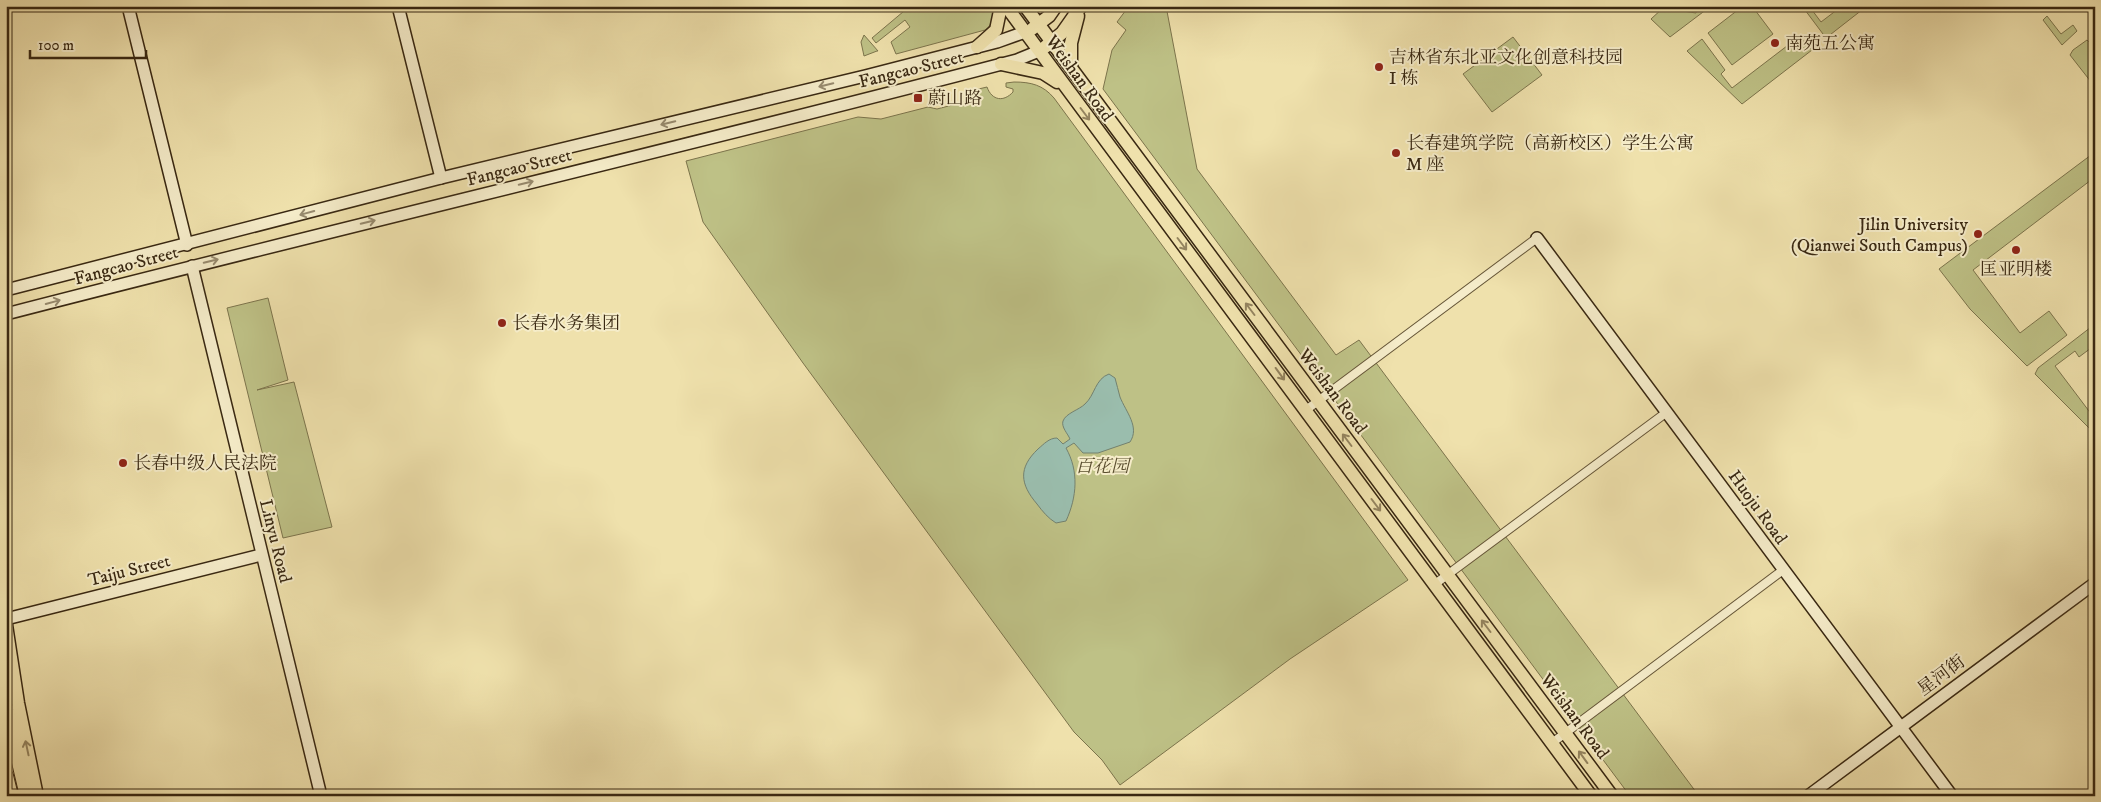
<svg xmlns="http://www.w3.org/2000/svg" width="2101" height="802" viewBox="0 0 2101 802" font-family="'IM FELL DW Pica','Noto Serif SC',serif">
<rect width="100%" height="100%" fill="#efe1ac"/>
<filter id="stains"><feTurbulence type="fractalNoise" baseFrequency=".004" numOctaves="4"/><feColorMatrix values="0 0 0 0 .2 0 0 0 0 .09 0 0 0 0 .02 0 0 0 .5 -.17"/></filter>
<radialGradient id="worn" r=".72"><stop offset=".6" stop-color="#630" stop-opacity="0"/><stop offset="1" stop-color="#630" stop-opacity=".3"/></radialGradient>
<!-- green -->
<g fill="#bec186" stroke="#7c744c">
<path d="M910 6H991C996 15 993 24 985 30L896 54 891 42 910 27 905 20 876 43 872 38Z"/>
<polygon points="1129,6 1166,6 1197,169 1336,355 1359,340 1699,796 1630,796 1103,89 1112,50 1126,30 1117,22"/>
<polygon points="1698,6 1711,6 1670,37 1651,19 1663,8 1696,13"/>
<polygon points="1743,6 1752,6 1773,34 1732,65 1708,33"/>
<polygon points="1802,6 1809,6 1821,22 1842,6 1867,6 1826,38"/>
<polygon points="2047,16 2061,34 2073,25 2077,31 2062,45 2043,20"/>
<polygon points="864,35 878,51 877,51 864,56 861,42"/>
<polygon points="1800,36 1812,50 1742,104 1687,51 1702,39 1725,70 1721,74 1732,88"/>
<polygon points="1513,37 1542,75 1492,112 1463,74"/>
<polygon points="2087,40 2095,48 2095,87 2070,55 2073,50"/>
<path d="M1014 82C1031 82 1043 85 1054 98L1408 580 1290 659 1120 785 1102 760 1074 732 803 363 703 222 686 161 858 117 881 119 928 107 937 109 968 101 966 92 987 87C992 101 1004 102 1013 92V89L1006 87V83Z"/>
<polygon points="2095,152 2095,177 1973,270 2020,333 2049,311 2067,335 2027,366 1970,309 1939,269"/>
<polygon points="268,298 288,380 257,390 294,382 332,527 283,538 227,308"/>
<polygon points="2095,324 2095,345 2079,357 2075,351 2055,366 2095,419 2095,434 2035,374 2038,368"/>
</g>
<!-- water -->
<path fill="#9abdad" stroke="#73816f" d="M1109 374 1115 378C1117 384 1118 391 1120 397 1126 412 1140 427 1130 442L1098 453H1083L1074 443 1066 448C1079 471 1077 497 1066 521L1056 523C1048 518 1043 512 1037 504 1020 484 1018 468 1038 449 1044 444 1049 438 1057 438L1063 444 1070 439C1068 434 1061 427 1063 421 1066 413 1079 410 1085 404 1095 395 1095 379 1109 374Z"/>
<g fill="none" stroke-linecap="round" stroke-linejoin="round">
<!-- street casing -->
<g stroke="#665638" stroke-width="10">
<g id="street">
<polyline points="1306,410 1537,238"/>
<polyline points="1435,584 1667,412"/>
<polyline points="1552,743 1783,570"/>
</g>
</g>
<!-- secondary casing -->
<g stroke="#392812" stroke-width="14">
<g id="secondary">
<polyline points="128,6 187,245"/>
<polyline points="398,6 441,178"/>
<polyline points="1537,238 1952,796"/>
<polyline points="192,266 321,796"/>
<polyline points="6,290 441,178 865,76 997,42 1025,32"/>
<path d="M6 314C342 227 681 148 1017 60L1039 51"/>
<polyline points="6,619 261,555"/>
<polyline points="1808,796 2095,583"/>
</g>
</g>
<!-- primary casing -->
<g stroke="#392812" stroke-width="15">
<g id="primary">
<polyline points="1006,6 1591,796"/>
<polyline points="1025,6 1612,796"/>
<polyline points="1032,29 1049,16 1056,6"/>
<polyline points="977,47 996,30 1001,6"/>
<polyline points="1045,47 1062,33 1081,6"/>
<polyline points="1001,64 1043,73 1057,82"/>
<polyline points="1071,67 1071,43 1078,16"/>
<polyline points="6,625 18,703 37,796"/>
</g>
</g>
<!-- highway casing -->
<g stroke="#392812" stroke-width="16">
<g id="highway">
<polyline points="6,707 27,796"/>
<polyline points="6,776 11,796"/>
</g>
</g>
<!-- street -->
<use href="#street" stroke="#f5ecc9" stroke-width="8"/>
<!-- secondary -->
<use href="#secondary" stroke="#f5ecc9" stroke-width="11"/>
<!-- primary -->
<use href="#primary" stroke="#efe1ac" stroke-width="12"/>
<!-- highway -->
<use href="#highway" stroke="#efe1ac" stroke-width="14"/>
</g>
<!-- one-way arrows -->
<defs><path id="oneway-shaft" d="M-6 0H5M1.5-3L5.5 0L1.5 3" fill="none" stroke-width="1.6" stroke-linecap="round" stroke-linejoin="round" transform="scale(1.25)"/></defs>
<g stroke="#978a6e">
<use href="#oneway-shaft" transform="translate(826 85) rotate(166)"/>
<use href="#oneway-shaft" transform="translate(668 123) rotate(166)"/>
<use href="#oneway-shaft" transform="translate(526 183) rotate(-14)"/>
<use href="#oneway-shaft" transform="translate(307 213) rotate(165)"/>
<use href="#oneway-shaft" transform="translate(368 222) rotate(-14)"/>
<use href="#oneway-shaft" transform="translate(211 261) rotate(-14)"/>
<use href="#oneway-shaft" transform="translate(53 302) rotate(-15)"/>
</g>
<g stroke="#94845f">
<use href="#oneway-shaft" transform="translate(1085 114) rotate(53)"/>
<use href="#oneway-shaft" transform="translate(1182 244) rotate(53)"/>
<use href="#oneway-shaft" transform="translate(1250 309) rotate(-127)"/>
<use href="#oneway-shaft" transform="translate(1280 374) rotate(54)"/>
<use href="#oneway-shaft" transform="translate(1347 440) rotate(-127)"/>
<use href="#oneway-shaft" transform="translate(1376 505) rotate(53)"/>
<use href="#oneway-shaft" transform="translate(1486 626) rotate(-127)"/>
<use href="#oneway-shaft" transform="translate(27 748) rotate(-102)"/>
<use href="#oneway-shaft" transform="translate(1583 757) rotate(-126)"/>
</g>
<!-- markers -->
<g fill="#8f2418" stroke="#f5ecc9" stroke-width="2">
<circle cx="1775" cy="43" r="5"/>
<circle cx="1379" cy="67" r="5"/>
<rect x="913" y="93" width="10" height="10" rx="2.5"/>
<circle cx="1396" cy="153" r="5"/>
<circle cx="1978" cy="234" r="5"/>
<circle cx="2016" cy="250" r="5"/>
<circle cx="502" cy="323" r="5"/>
<circle cx="123" cy="463" r="5"/>
</g>
<g text-anchor="middle" stroke-width="4" stroke-linejoin="round" paint-order="stroke">
<!-- poi labels -->
<g font-size="18" fill="#392812" stroke="#f5ecc9" text-anchor="start">
<text x="1785" y="49">南苑五公寓</text>
<text x="1389" y="63">吉林省东北亚文化创意科技园<tspan x="1389" dy="21">I 栋</tspan></text>
<text x="928" y="104">蔚山路</text>
<text x="1406" y="149">长春建筑学院（高新校区）学生公寓<tspan x="1406" dy="21">M 座</tspan></text>
<text x="1968" y="230" text-anchor="end">Jilin University<tspan x="1968" dy="21">(Qianwei South Campus)</tspan></text>
<text x="2016" y="275" text-anchor="middle">匡亚明楼</text>
<text x="512" y="329">长春水务集团</text>
<text x="133" y="469">长春中级人民法院</text>
</g>
<!-- street labels -->
<g font-size="18" fill="#392812" stroke="#f5ecc9">
<text transform="translate(911 69) rotate(-14)" y="6">Fangcao Street</text>
<text transform="translate(1080 78) rotate(54)" y="6">Weishan Road</text>
<text transform="translate(519 167) rotate(-14)" y="6">Fangcao Street</text>
<text transform="translate(126 265) rotate(-15)" y="6">Fangcao Street</text>
<text transform="translate(1333 391) rotate(53)" y="6">Weishan Road</text>
<text transform="translate(1758 507) rotate(54)" y="6">Huoju Road</text>
<text transform="translate(276 541) rotate(76)" y="6">Linyu Road</text>
<text transform="translate(129 570) rotate(-14)" y="6">Taiju Street</text>
<text transform="translate(1941 675) rotate(-37)" y="6">星河街</text>
<text transform="translate(1575 716) rotate(53)" y="6">Weishan Road</text>
</g>
<!-- park labels -->
<g font-size="18" font-style="italic" fill="#5a4e2f" stroke="#f5ecc9">
<text x="1102" y="472">百花园</text>
</g>
</g>
<!-- margin -->
<rect width="2101" height="802" fill="none" stroke="#efe1ac" stroke-width="25"/>
<rect x="8" y="8" width="2086" height="787" fill="none" stroke="#392812" stroke-width="2.5"/>
<rect x="12" y="12" width="2076" height="777" fill="none" stroke="#392812"/>
<!-- scale -->
<path d="M30 50v8h116v-8" fill="none" stroke="#392812" stroke-width="2.5"/>
<text x="38" y="50" font-size="15" fill="#392812" stroke="#f5ecc9" stroke-width="4" paint-order="stroke">100 m</text>
<rect width="100%" height="100%" filter="url(#stains)"/>
<rect width="100%" height="100%" fill="url(#worn)"/>
</svg>
